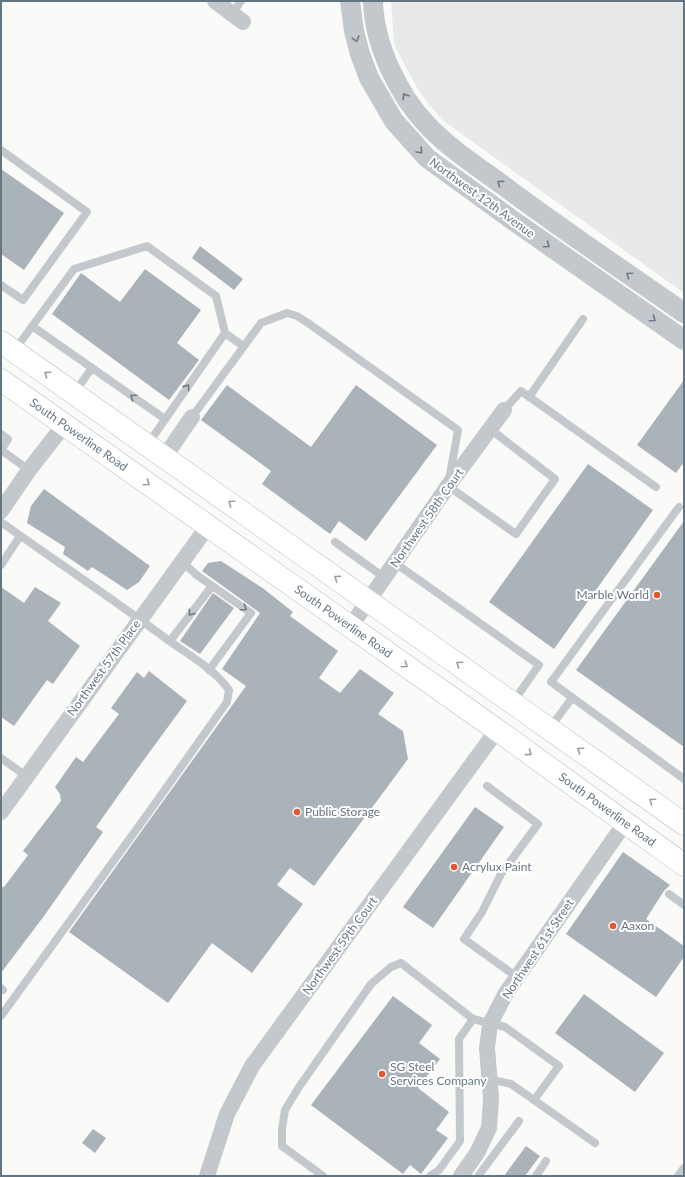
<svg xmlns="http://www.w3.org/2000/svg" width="685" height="1177" viewBox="0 0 685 1177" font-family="Lato,sans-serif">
<rect width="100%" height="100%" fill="#fafaf8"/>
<!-- built -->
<polygon fill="#e8e9e9" points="391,1 684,1 684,293 442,120 420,93 394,45"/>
<!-- building -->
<g fill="#aab3b9">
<polygon points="1,169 64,213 24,270 1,254"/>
<polygon points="200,246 243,279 234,290 192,258"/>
<polygon points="145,269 201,310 177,343 199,360 169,400 52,314 81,273 120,302"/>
<polygon points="684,380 684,462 676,473 637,445"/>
<polygon points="227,385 311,447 356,385 437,445 366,541 339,521 330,534 262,484 271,471 201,420"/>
<polygon points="588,464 653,510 554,649 489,602"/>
<polygon points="44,489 150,566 139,582 127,590 92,567 88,571 63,554 65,547 27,523 31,506"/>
<polygon points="684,521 684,747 576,670"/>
<polygon points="221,561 264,589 293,612 290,616 338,651 319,678 340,693 360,669 394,693 378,714 403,731 408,759 314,886 290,868 277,885 303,904 252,973 212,943 168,1003 69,932 246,686 222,669 260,613 202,571 208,563"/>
<polygon points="1,587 24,603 35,587 61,603 48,621 80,646 53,684 47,680 14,726 1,717"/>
<polygon points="213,593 234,608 200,654 180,641"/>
<polygon points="149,671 187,701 135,772 96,827 103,832 44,916 1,973 1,887 4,887 28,855 23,851 61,801 60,794 55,787 76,757 83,762 119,714 111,708 137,672 144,678"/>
<polygon points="475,807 504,827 433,928 403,907"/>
<polygon points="623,852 670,885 664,891 646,919 684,946 684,957 656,997 566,934"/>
<polygon points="584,994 664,1053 635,1092 555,1033"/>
<polygon points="393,996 432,1025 419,1043 440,1059 418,1088 449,1112 436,1130 448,1138 421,1174 410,1165 403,1174 311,1105"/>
<polygon points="93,1129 106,1138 95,1153 82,1143"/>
<polygon points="526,1146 540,1156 525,1176 504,1176"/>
</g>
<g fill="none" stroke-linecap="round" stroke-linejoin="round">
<!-- secondary casing -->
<g stroke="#b3babf" stroke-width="23">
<g id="secondary">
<polyline points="1,342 684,824"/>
<path id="s1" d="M1 380 497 730 684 865"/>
</g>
</g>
<!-- service -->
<g stroke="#c3c8cc" stroke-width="8">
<polyline points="232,14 241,1"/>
<polyline points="1,150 87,212 23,300 1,285"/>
<polyline points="32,326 165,419"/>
<polyline points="14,351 74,269 147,246 216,296 225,333 243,346"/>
<polyline points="74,393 92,368"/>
<polyline points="529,397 583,319"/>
<polyline points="504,410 521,391 656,487"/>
<polyline points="192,417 261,323 287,313 297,316 308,323 458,430 448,486 516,534 555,479 490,429"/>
<polyline points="1,434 8,439 1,450"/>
<polyline points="148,444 225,333"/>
<polyline points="1,450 29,470"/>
<polyline points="679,507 551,682 684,779"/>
<path d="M1 522C57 562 113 599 168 640 189 655 214 669 229 690L227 702 149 812 1 1016"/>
<polyline points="335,542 385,578"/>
<polyline points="182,562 198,576 251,613 209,670"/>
<polyline points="395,563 539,665 513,702"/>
<polyline points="1,565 20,536"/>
<polyline points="170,641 212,586"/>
<polyline points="550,728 572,698"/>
<polyline points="1,758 26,776"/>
<polyline points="487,786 538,824 501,874 482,912 464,939 517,977"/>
<polyline points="669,894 684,905"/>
<polyline points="1,988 3,990"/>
<polyline points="534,1100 595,1143"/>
<polyline points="479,1175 519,1121"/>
<polyline points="323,1176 282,1146 282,1129 285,1110 299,1087 371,984 391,967 401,963 473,1019 505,1027 559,1066 534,1100 511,1084 489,1079"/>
<polyline points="430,1176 439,1170 460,1141 459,1039 473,1019"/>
<polyline points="536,1176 546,1161"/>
<polyline points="678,1176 684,1168"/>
</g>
<!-- minor -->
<g stroke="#c3c8cc" stroke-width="16">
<polyline points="215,1 243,22"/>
<polyline points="163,456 172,446 192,417"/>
<polyline points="1,511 29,470 64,425"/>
<polyline points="350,627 448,486 504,410"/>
<polyline points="1,812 208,526"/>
<polyline points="207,1176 227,1114 252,1066 497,730"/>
<polyline points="461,1176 477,1153 489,1128 491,1098 487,1048 490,1024 506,993 625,823"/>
</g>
<!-- tertiary -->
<g stroke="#c3c8cc" stroke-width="20">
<polyline points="350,1 354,31 360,54 369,78 394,121 427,158 511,219 684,340"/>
<path d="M373 1C374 44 398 95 428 126 450 149 478 167 504 186 563 230 624 271 684 313"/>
</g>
<!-- secondary -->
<use href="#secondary" stroke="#fff" stroke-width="22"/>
</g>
<!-- one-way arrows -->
<defs><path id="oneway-chevron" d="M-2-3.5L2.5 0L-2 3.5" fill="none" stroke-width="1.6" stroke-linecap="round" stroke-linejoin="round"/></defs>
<g stroke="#6a7a87">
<use href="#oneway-chevron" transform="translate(356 39) rotate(74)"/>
<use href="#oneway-chevron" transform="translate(405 96) rotate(-123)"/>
<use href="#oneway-chevron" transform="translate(420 151) rotate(47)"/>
<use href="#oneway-chevron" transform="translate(500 183) rotate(-143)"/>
<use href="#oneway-chevron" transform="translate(547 245) rotate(35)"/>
<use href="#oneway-chevron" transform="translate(629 275) rotate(-145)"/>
<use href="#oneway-chevron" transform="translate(653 319) rotate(35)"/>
<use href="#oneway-chevron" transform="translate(187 387) rotate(-55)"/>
<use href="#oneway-chevron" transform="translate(133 397) rotate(-145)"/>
<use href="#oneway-chevron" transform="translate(244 608) rotate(35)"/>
<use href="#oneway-chevron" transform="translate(191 613) rotate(127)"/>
</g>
<g stroke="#939fa8">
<use href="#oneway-chevron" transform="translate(47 374) rotate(-145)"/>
<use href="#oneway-chevron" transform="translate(147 483) rotate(35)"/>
<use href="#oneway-chevron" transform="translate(231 503) rotate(-145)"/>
<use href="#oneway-chevron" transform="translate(337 578) rotate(-145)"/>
<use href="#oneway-chevron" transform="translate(459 664) rotate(-145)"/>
<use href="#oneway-chevron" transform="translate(405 665) rotate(35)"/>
<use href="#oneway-chevron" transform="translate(580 750) rotate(-145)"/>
<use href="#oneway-chevron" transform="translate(529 753) rotate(36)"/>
<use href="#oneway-chevron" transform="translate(652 801) rotate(-145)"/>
</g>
<!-- markers -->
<g fill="#e4572e" stroke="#fff" stroke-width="1.5">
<circle cx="657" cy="595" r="4"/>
<circle cx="297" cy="812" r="4"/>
<circle cx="454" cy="867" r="4"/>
<circle cx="613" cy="926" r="4"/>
<circle cx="382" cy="1074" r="4"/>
</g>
<g text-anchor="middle" stroke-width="4" stroke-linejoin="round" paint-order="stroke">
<!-- street labels -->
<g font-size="12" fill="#657683" stroke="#fff">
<text transform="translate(482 198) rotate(36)" y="4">Northwest 12th Avenue</text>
<text dy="4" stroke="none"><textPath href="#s1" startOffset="95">South Powerline Road</textPath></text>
<text transform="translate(427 518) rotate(-55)" y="4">Northwest 58th Court</text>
<text dy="4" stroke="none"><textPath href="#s1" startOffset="419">South Powerline Road</textPath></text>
<text transform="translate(104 668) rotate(-54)" y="4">Northwest 57th Place</text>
<text dy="4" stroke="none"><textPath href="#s1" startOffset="743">South Powerline Road</textPath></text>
<text transform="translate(340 946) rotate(-54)" y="4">Northwest 59th Court</text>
<text transform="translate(538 949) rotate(-56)" y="4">Northwest 61st Street</text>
</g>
<!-- poi labels -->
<g font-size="12" fill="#657683" stroke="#fff" text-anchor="start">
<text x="649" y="599" text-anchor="end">Marble World</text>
<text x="305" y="816">Public Storage</text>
<text x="462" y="871">Acrylux Paint</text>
<text x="621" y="930">Aaxon</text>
<text x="390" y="1071">SG Steel<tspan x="390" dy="14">Services Company</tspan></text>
</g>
</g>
<!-- border -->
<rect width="685" height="1177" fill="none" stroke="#657683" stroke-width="4"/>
</svg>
